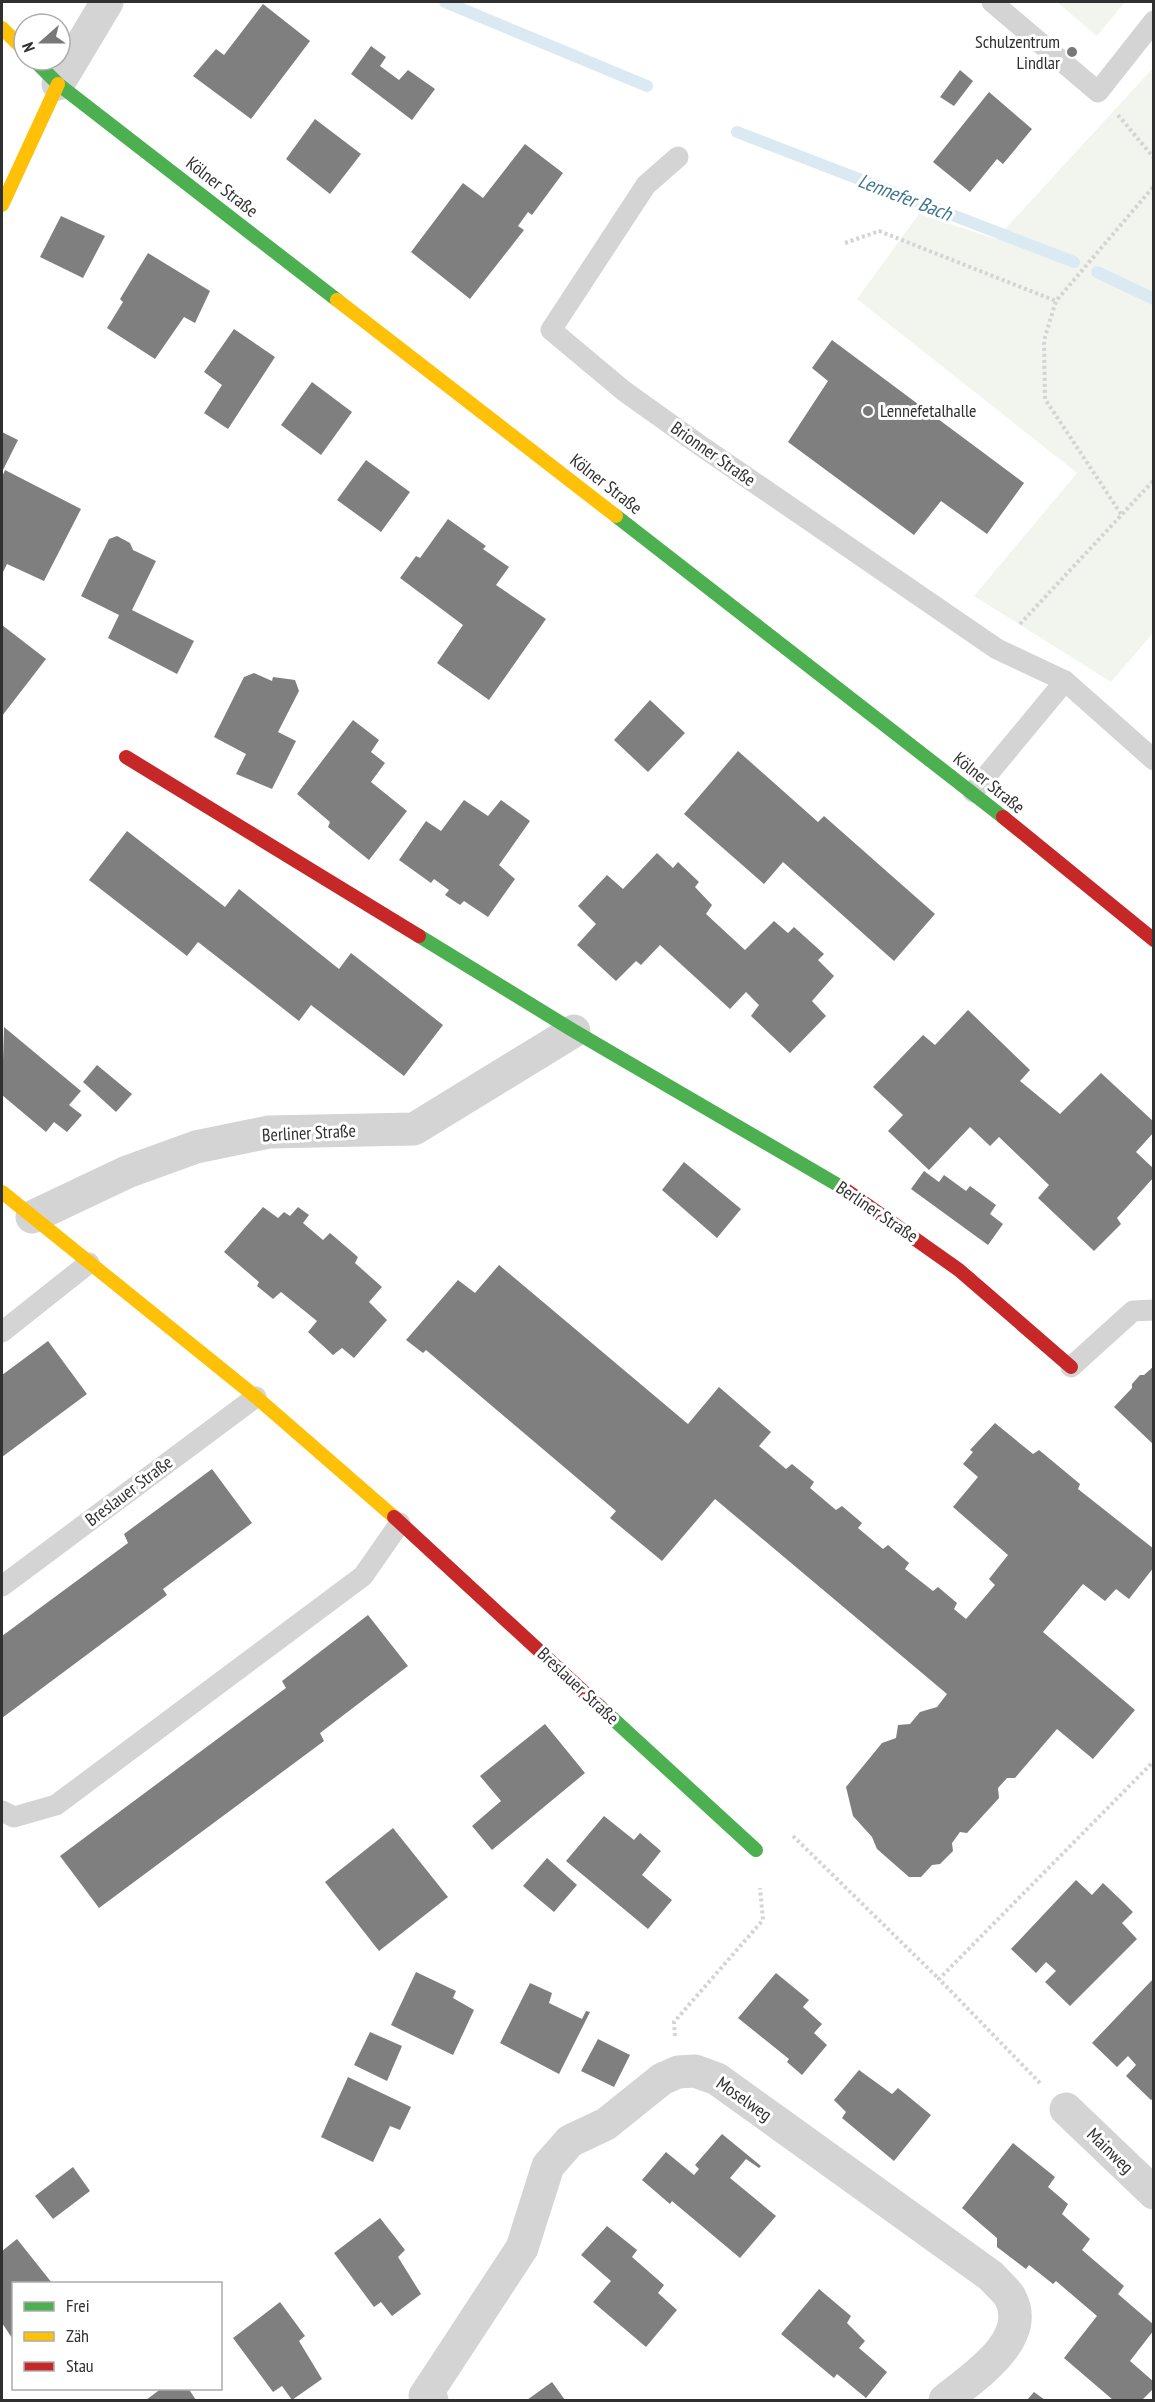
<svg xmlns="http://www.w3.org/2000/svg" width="1155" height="2402" viewBox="0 0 1155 2402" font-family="'PT Sans Narrow',sans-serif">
<rect width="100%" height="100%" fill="#fff"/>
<!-- green -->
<g fill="#f2f5ed">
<polygon points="1057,2 1125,2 1097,36"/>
<polygon points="1153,68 1153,633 1111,682 974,596 1077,473 857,299 919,214 996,239"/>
</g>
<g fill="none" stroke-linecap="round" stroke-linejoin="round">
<!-- stream -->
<g stroke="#dbeaf2" stroke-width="12">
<polyline points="445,2 647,86"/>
<polyline points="737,132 1074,262"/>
<polyline points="1097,272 1154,299"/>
</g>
</g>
<!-- building -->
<g fill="#7f7f7f">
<polygon points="263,4 310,41 251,119 193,76 216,49 224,55"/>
<polygon points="371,46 386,57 380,66 399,80 408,70 435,89 412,120 351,74"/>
<polygon points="960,70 973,81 954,106 940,97"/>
<polygon points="989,92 1032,129 1003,164 997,159 970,192 933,162"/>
<polygon points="315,119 361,154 330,194 286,159"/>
<polygon points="525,144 563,173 532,215 528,212 518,226 524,230 470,299 411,252 463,183 483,198"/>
<polygon points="61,216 105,236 83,278 40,257"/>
<polygon points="148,253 210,291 195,323 184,317 155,359 107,328 123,302 120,299"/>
<polygon points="234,329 275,357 228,429 204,413 222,385 204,372"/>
<polygon points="832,340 1024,483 987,534 941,501 914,535 788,442 828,381 812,368"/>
<polygon points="312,382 352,412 321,455 281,425"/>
<polygon points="2,432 18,440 2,472"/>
<polygon points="366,460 410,492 381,532 337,500"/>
<polygon points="5,470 81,509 44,581 7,564 2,574 2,477"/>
<polygon points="448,519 486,546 483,549 509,567 496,585 546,619 489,700 437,663 463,625 400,578 416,556 420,558"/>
<polygon points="117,536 130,543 133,550 156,561 132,610 194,641 177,674 108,638 119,615 81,596 109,539"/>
<polygon points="2,625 46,659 2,716"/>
<polygon points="254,673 272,681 273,677 295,680 299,691 278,732 296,741 272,789 236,774 246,754 214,737 244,677"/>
<polygon points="650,700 685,733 648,772 614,740"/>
<polygon points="353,720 379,740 371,752 385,763 371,782 407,811 369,860 328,827 330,822 297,794"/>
<polygon points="738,751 818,822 824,816 935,914 894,961 783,862 764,884 684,814"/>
<polygon points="464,800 488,816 501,800 530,821 499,865 515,879 488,917 464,901 460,905 445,895 449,890 434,879 431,883 399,860 426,821 441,831"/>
<polygon points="127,831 225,907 239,889 339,969 351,953 443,1025 404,1076 311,1005 299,1021 198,942 187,956 89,880"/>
<polygon points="657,853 673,868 678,862 699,882 695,887 712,905 706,914 745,950 774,921 788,933 794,927 824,954 818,960 834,976 812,1001 826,1016 790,1053 751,1016 759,1005 746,992 730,1009 660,945 641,965 636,961 616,981 577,945 596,924 578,906 607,875 623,889"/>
<polygon points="968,1010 1030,1070 1020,1081 1060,1114 1101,1073 1154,1122 1154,1132 1136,1152 1154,1169 1154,1177 1117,1218 1121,1224 1094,1251 1038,1198 1049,1185 999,1137 990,1146 970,1127 929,1170 888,1131 903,1115 873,1087 923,1035 935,1045"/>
<polygon points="4,1027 81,1091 69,1105 82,1115 67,1132 54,1122 46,1132 2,1095"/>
<polygon points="97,1065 132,1094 116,1112 83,1082"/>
<polygon points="684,1162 741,1209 717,1238 662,1190"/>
<polygon points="924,1171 939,1182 944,1175 966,1191 970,1186 996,1205 990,1214 1003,1224 988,1245 911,1189"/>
<polygon points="263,1207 278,1218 284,1212 290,1216 298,1207 309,1215 303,1223 323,1240 330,1233 358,1257 355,1263 382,1287 369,1302 387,1320 354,1358 342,1348 333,1355 308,1332 317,1321 281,1292 273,1299 257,1286 259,1282 224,1252"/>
<polygon points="499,1265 688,1424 719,1387 771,1432 759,1446 786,1469 792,1464 814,1482 810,1488 836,1510 842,1506 862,1523 858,1528 883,1549 888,1545 909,1563 905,1569 933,1591 938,1587 957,1603 954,1609 966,1619 995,1585 989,1579 1008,1555 953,1507 978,1477 963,1464 973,1452 970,1450 995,1423 1033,1454 1039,1450 1080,1484 1078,1489 1154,1549 1154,1567 1129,1599 1116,1589 1105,1601 1083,1584 1043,1632 1135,1710 1093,1759 1057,1729 1015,1778 1007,1778 998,1788 999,1798 967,1833 960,1832 952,1843 953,1851 940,1864 932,1865 921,1877 909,1877 877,1849 872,1837 853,1816 846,1787 882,1743 896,1738 898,1725 910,1724 920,1712 937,1707 947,1694 715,1499 662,1561 610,1518 616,1511 426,1350 423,1353 406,1340 458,1280 475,1293"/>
<polygon points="48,1341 87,1394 2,1457 2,1375"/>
<polygon points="1154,1366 1154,1445 1114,1407 1132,1388 1132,1384 1140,1375 1144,1375"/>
<polygon points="212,1469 252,1523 163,1589 167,1595 2,1718 2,1636 128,1543 124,1534"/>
<polygon points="368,1615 408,1666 320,1733 324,1741 99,1908 60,1856 286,1688 282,1681"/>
<polygon points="545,1724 585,1773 492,1850 472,1826 501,1801 480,1776"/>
<polygon points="604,1816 634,1840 640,1833 661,1851 642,1875 672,1900 648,1929 566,1861"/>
<polygon points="393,1828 448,1897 379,1951 325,1882"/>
<polygon points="547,1858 577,1885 554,1912 523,1886"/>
<polygon points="1076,1880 1092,1895 1103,1883 1123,1902 1133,1912 1122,1923 1137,1939 1070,2006 1045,1982 1056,1971 1046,1962 1036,1973 1011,1949"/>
<polygon points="416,1972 456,1991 453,1998 474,2010 453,2055 391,2025"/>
<polygon points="776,1973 809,2000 803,2007 822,2024 814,2033 827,2045 802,2075 787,2062 789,2059 738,2018"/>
<polygon points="1154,1978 1154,2098 1151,2100 1126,2076 1136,2065 1128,2056 1117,2067 1092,2043"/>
<polygon points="530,1983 552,1993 549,2003 582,2019 586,2011 590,2012 559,2074 500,2043"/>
<polygon points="370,2032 402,2046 387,2081 354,2065"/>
<polygon points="598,2039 630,2055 614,2087 581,2071"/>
<polygon points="859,2070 892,2094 898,2088 931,2115 894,2161 842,2118 846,2112 834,2100"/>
<polygon points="348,2077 411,2107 400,2130 390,2126 373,2162 321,2137"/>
<polygon points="722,2134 761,2166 759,2168 746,2159 730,2178 776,2216 740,2258 672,2201 670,2204 642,2180 666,2152 694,2175 699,2169 695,2165"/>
<polygon points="1013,2143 1055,2177 1048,2187 1068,2204 1062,2214 1090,2239 1082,2250 1124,2286 1118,2294 1154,2325 1154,2330 1130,2361 1154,2382 1154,2388 1142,2400 1113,2400 1064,2358 1097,2316 1056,2281 1053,2284 1029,2265 1026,2269 997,2247 997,2238 962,2208"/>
<polygon points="73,2167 90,2191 53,2219 35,2196"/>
<polygon points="380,2218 405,2250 398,2257 421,2294 392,2316 381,2302 374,2307 334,2253"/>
<polygon points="607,2226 637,2250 632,2257 664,2285 658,2293 677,2310 646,2347 593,2302 611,2281 581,2255"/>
<polygon points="17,2239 52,2283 14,2283 14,2341 2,2323 2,2251"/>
<polygon points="819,2289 851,2316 847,2323 865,2341 859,2348 887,2372 866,2398 837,2374 834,2378 781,2334"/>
<polygon points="280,2302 305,2336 299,2341 322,2379 292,2400 282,2386 273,2392 233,2338"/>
<polygon points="552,2382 565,2400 527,2400"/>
<polygon points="162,2388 188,2388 196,2400 146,2400"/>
<polygon points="1034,2392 1045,2400 1027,2400"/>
</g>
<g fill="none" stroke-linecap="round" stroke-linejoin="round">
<!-- path -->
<g stroke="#d4d4d4" stroke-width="4" stroke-dasharray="3 3" stroke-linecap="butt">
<polyline points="1118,115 1154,158"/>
<polyline points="845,243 879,231 1056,301"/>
<polyline points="1121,514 1045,399 1044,340 1056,301 1154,186"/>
<polyline points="1020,624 1154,480"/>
<polyline points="793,1836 939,1979"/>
<polyline points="675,2036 674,2022 763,1920 760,1888"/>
<polyline points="1040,2083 939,1979 1154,1761"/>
</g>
<!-- lane -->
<g stroke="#d4d4d4" stroke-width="21">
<polyline points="992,2 1098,92 1154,21"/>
<polyline points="678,157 646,185 551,330 624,391 701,446 997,649 1065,681 1154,760"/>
<polyline points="973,792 1065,681"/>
<polyline points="2,1332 89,1263"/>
<polyline points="1071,1367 1133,1311 1154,1310"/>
<polyline points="2,1586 256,1397"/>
<polyline points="2,1811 14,1817 56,1805 363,1576 400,1523"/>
</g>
<!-- street -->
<g stroke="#d4d4d4" stroke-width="33">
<polyline points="58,84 107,2"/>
<polyline points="32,1217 127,1172 196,1147 269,1132 414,1129 574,1031"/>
<polyline points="1066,2109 1154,2193"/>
<path d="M432 2400 425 2396 522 2248 548 2166 570 2141 606 2124 662 2079 678 2072 695 2071 717 2079 991 2276C996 2282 1006 2290 1010 2297 1033 2340 972 2378 945 2400"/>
</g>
<!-- fast -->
<g stroke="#4caf50" stroke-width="14">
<polyline points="34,60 58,84 337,300"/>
<polyline points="616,516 1003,817"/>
<polyline points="419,936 574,1031 843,1188"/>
<polyline points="599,1706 756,1850"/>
</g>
<!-- slow -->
<g stroke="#ffc107" stroke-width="14">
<polyline points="2,28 24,50"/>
<polyline points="2,205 58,84"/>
<polyline points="337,300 616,516"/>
<polyline points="2,1192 256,1397 394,1517"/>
</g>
<!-- jam -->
<g stroke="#c62828" stroke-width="14">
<polyline points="126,757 419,936"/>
<polyline points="1003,817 1154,940"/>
<polyline points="843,1188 959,1270 1071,1367"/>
<polyline points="394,1517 599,1706"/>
</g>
</g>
<!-- markers -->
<g fill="#787878" stroke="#fff" stroke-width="2">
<circle cx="1072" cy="52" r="6"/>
<circle cx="868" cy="411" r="6"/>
</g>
<g text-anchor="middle" stroke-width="6" stroke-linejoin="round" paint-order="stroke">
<!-- poi labels -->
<g font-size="18" fill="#303030" stroke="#fff" text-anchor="end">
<text x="1060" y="48">Schulzentrum<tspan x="1060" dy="21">Lindlar</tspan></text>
<text x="880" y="417" text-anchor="start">Lennefetalhalle</text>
</g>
<!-- street labels -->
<g font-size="18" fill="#303030" stroke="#fff">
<text transform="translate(222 187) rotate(38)" y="6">Kölner Straße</text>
<text transform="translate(713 454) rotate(35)" y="6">Brionner Straße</text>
<text transform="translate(606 484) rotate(38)" y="6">Kölner Straße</text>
<text transform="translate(989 783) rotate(39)" y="6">Kölner Straße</text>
<text transform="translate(309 1133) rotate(-3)" y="6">Berliner Straße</text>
<text transform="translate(877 1212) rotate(34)" y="6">Berliner Straße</text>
<text transform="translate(129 1491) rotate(-37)" y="6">Breslauer Straße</text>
<text transform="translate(578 1686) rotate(43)" y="6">Breslauer Straße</text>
<text transform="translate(744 2099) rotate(35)" y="6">Moselweg</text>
<text transform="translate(1110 2151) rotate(44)" y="6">Mainweg</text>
</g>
<!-- water labels -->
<g font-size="20" font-style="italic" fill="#407790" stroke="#fff">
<text transform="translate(905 197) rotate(21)" y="7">Lennefer Bach</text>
</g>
</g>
<!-- border -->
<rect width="1155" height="2402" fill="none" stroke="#303030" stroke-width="6"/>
<!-- legend -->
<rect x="12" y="2282" width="210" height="108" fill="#ffffff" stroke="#acacac" stroke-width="1.5"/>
<rect x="24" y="2302" width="30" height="9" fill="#4caf50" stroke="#acacac" stroke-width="1.5"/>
<text x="66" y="2312" font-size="18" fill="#303030">Frei</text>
<rect x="24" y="2332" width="30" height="9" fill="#ffc107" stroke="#acacac" stroke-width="1.5"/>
<text x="66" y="2342" font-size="18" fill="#303030">Zäh</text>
<rect x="24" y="2362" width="30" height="9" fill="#c62828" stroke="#acacac" stroke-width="1.5"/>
<text x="66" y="2372" font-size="18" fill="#303030">Stau</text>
<!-- north arrow -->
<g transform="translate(42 42) rotate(249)"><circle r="28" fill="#ffffff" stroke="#acacac" stroke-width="1.5"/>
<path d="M0-4.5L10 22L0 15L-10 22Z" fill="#787878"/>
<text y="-9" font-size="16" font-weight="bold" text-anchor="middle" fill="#303030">N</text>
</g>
</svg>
